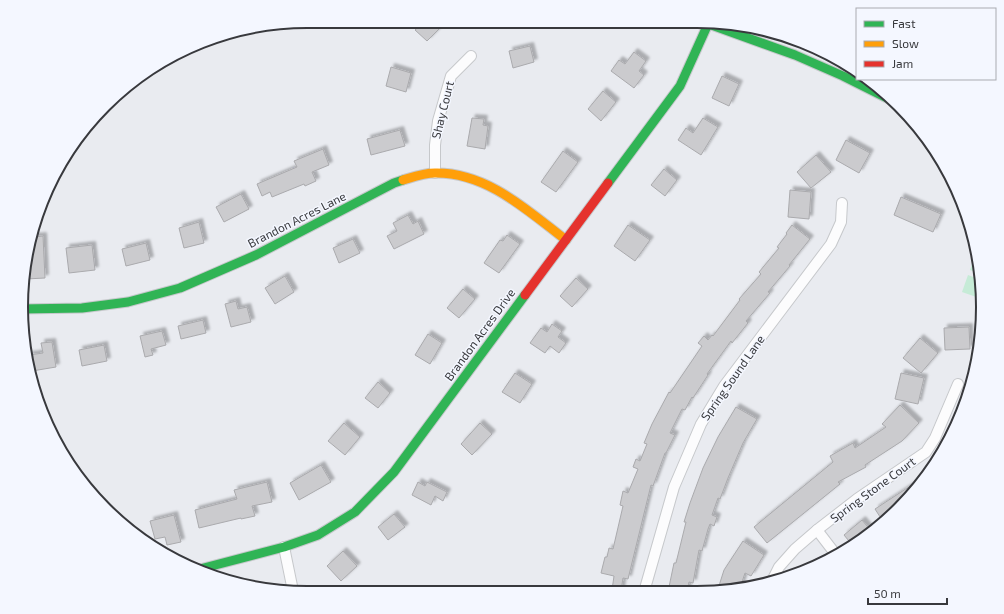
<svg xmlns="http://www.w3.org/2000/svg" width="1004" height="614" viewBox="0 0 1004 614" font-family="'Exo 2',sans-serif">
<defs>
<filter id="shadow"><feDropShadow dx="3.5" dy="-3.5" stdDeviation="1" flood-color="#0004"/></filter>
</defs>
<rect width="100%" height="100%" fill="#e9ebf0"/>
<!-- green -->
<g fill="#c6ebd7">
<polygon points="976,253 981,274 970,270"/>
<polygon points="968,275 981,280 982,299 962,292"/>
</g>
<!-- building -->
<g fill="#cbcbce" stroke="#aaaaad" filter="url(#shadow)">
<polygon points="424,22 446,22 427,41 415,30"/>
<polygon points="530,46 534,62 513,68 509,51"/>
<polygon points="634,52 646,61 639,71 644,75 634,88 611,71 619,60 625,64"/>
<polygon points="391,67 411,73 406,92 386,86"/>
<polygon points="722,76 739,84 729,106 712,98"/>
<polygon points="603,91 616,102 601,121 588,109"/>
<polygon points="472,118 484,119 483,125 488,126 485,149 467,146"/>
<polygon points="703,118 718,127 701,155 678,140 686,128 693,133"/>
<polygon points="400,130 405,146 371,155 367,139"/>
<polygon points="846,140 870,153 859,173 836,160"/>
<polygon points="323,149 329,165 312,172 316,181 305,186 304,184 272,197 270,192 262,196 257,184 297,167 294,161"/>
<polygon points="563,151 578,162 556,192 541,182"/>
<polygon points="816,155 831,172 811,188 797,172"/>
<polygon points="664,169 677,180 665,196 651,185"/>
<polygon points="790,190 811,192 809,219 788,217"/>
<polygon points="241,194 249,209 224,222 216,207"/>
<polygon points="901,197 941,214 933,232 894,215"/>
<polygon points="408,215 413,224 418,221 424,234 394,249 387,236 397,231 393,223"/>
<polygon points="199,222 204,243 184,248 179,228"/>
<polygon points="628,225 650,240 635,261 614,246"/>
<polygon points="792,225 810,239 789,265 790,266 768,292 770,293 746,321 748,323 732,343 731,341 707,374 708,375 693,398 692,397 685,410 682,409 670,433 675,435 666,453 665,453 653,486 651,485 628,579 623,578 621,591 612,590 614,576 601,573 605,557 607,557 609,548 613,549 623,506 620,505 623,491 628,493 638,469 633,467 636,459 640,461 647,444 644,443 652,424 669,392 670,393 702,346 698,343 704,336 708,340 712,335 713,336 740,300 739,299 761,274 759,272 779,248 777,247 787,234 786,233"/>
<polygon points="507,235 520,244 499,273 484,263 500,240 503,241"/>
<polygon points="43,236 45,278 26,279 29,259 31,259 30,251 33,237"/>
<polygon points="353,239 360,253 339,263 333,248"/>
<polygon points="146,243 150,260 126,266 122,249"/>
<polygon points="92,245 95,270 69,273 66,248"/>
<polygon points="285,276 294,292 275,304 265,288"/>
<polygon points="576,278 588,289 572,307 560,296"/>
<polygon points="463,289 475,299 459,318 447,308"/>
<polygon points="236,301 238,309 247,307 251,322 231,327 225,304"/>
<polygon points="203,320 206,333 181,339 178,326"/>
<polygon points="552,324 562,331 558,337 566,343 559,353 550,346 545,353 530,343 541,328 547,332"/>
<polygon points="969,327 970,349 945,350 944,328"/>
<polygon points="162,331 166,345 151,349 153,355 145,357 140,336"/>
<polygon points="428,334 442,343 430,364 415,355"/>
<polygon points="920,338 938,353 921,373 903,358"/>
<polygon points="52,342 56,367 32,371 29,355 43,353 41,343"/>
<polygon points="104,345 107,361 82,366 79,350"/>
<polygon points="515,373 532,384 520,403 502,392"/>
<polygon points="901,373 924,378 918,404 895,399"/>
<polygon points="378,382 390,393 378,408 365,398"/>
<polygon points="900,405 919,423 902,441 865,465 866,467 838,482 840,484 767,543 754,527 833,462 830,456 853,443 855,448 886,427 882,424"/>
<polygon points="736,407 757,419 743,443 728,478 720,499 718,498 712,515 717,517 714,526 710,524 708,529 702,551 699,550 693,583 689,582 687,591 669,587 674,563 676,563 686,522 684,522 690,503 703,468 718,437"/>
<polygon points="344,423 360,437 345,455 328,441"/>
<polygon points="480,423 492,434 472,455 461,444"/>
<polygon points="321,465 331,482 299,500 290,483"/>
<polygon points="921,479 923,482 884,523 875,509"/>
<polygon points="267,482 272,502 252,506 255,516 241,519 241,518 199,528 195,510 237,499 234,490"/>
<polygon points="418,482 425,486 427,482 447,492 443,501 435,496 431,505 412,495"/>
<polygon points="394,514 405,527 388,540 378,527"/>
<polygon points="174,515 181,542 167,545 165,537 155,539 150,521"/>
<polygon points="862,520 872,532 853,546 844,535"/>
<polygon points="743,541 764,555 751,576 745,573 740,588 717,592 724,570"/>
<polygon points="343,551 357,566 341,581 327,566"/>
</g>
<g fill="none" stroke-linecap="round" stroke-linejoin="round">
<!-- street casing -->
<g stroke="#c6c8cb" stroke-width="12">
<g id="street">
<polyline points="435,173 435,145 438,121 451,76 471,56"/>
<polyline points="817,530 837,556"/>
<polyline points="284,547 292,586 291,591"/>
<polyline points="771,583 779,567 795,549 817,530 857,499 926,452 935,438 958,384"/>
<polyline points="644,592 674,487 701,424 724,386 831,244 841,222 842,203"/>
</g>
</g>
<!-- fast casing -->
<g stroke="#c6c8cb" stroke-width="11">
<g id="fast">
<polyline points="706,23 795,55 843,76 895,102"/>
<polyline points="608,183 680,86 708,24"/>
<polyline points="21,309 82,308 128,302 180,288 256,255 394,183 403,180"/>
<polyline points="196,570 284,547 318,535 355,512 394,472 525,295"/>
</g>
</g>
<!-- slow casing -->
<g stroke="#c6c8cb" stroke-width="11">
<path id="slow" d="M403 180C413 177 424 173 435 173 487 172 528 211 566 240"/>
</g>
<!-- jam casing -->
<g stroke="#c6c8cb" stroke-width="11">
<polyline id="jam" points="525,295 608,183"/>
</g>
<!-- street -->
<use href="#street" stroke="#fcfcfd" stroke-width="10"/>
<!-- fast -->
<use href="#fast" stroke="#30b455" stroke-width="9"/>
<!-- slow -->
<use href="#slow" stroke="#ff9f0a" stroke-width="9"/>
<!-- jam -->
<use href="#jam" stroke="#e5322d" stroke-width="9"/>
</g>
<g text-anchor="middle" stroke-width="3" stroke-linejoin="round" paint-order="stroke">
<!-- street labels -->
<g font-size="12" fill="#38393d" stroke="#f4f7ff">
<text transform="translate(443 110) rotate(-76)" y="4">Shay Court</text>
<text transform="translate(297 220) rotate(-27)" y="4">Brandon Acres Lane</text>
<text transform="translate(480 335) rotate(-54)" y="4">Brandon Acres Drive</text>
<text transform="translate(733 378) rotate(-55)" y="4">Spring Sound Lane</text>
<text transform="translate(873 490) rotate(-36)" y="4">Spring Stone Court</text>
</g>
</g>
<!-- crop -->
<path d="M0 0H1004V614H0ZM307 28H697A279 279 0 0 1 976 307V307A279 279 0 0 1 697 586H307A279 279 0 0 1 28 307V307A279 279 0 0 1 307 28Z" fill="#f4f7ff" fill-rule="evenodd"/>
<path fill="none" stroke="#38393d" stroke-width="2" d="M307 28H697A279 279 0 0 1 976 307V307A279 279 0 0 1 697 586H307A279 279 0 0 1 28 307V307A279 279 0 0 1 307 28Z"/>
<!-- legend -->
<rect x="856" y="8" width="140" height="72" fill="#f4f7ff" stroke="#a9abb1"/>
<rect x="864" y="21" width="20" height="6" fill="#30b455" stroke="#a9abb1"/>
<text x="892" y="28" font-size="12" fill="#38393d">Fast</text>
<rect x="864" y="41" width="20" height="6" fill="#ff9f0a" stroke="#a9abb1"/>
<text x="892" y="48" font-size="12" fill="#38393d">Slow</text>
<rect x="864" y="61" width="20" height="6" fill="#e5322d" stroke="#a9abb1"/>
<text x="892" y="68" font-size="12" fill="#38393d">Jam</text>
<!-- scale -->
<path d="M868 598v6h79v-6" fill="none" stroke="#38393d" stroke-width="2"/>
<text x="874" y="598" font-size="12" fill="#38393d" stroke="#f4f7ff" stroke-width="3" paint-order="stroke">50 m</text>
</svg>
